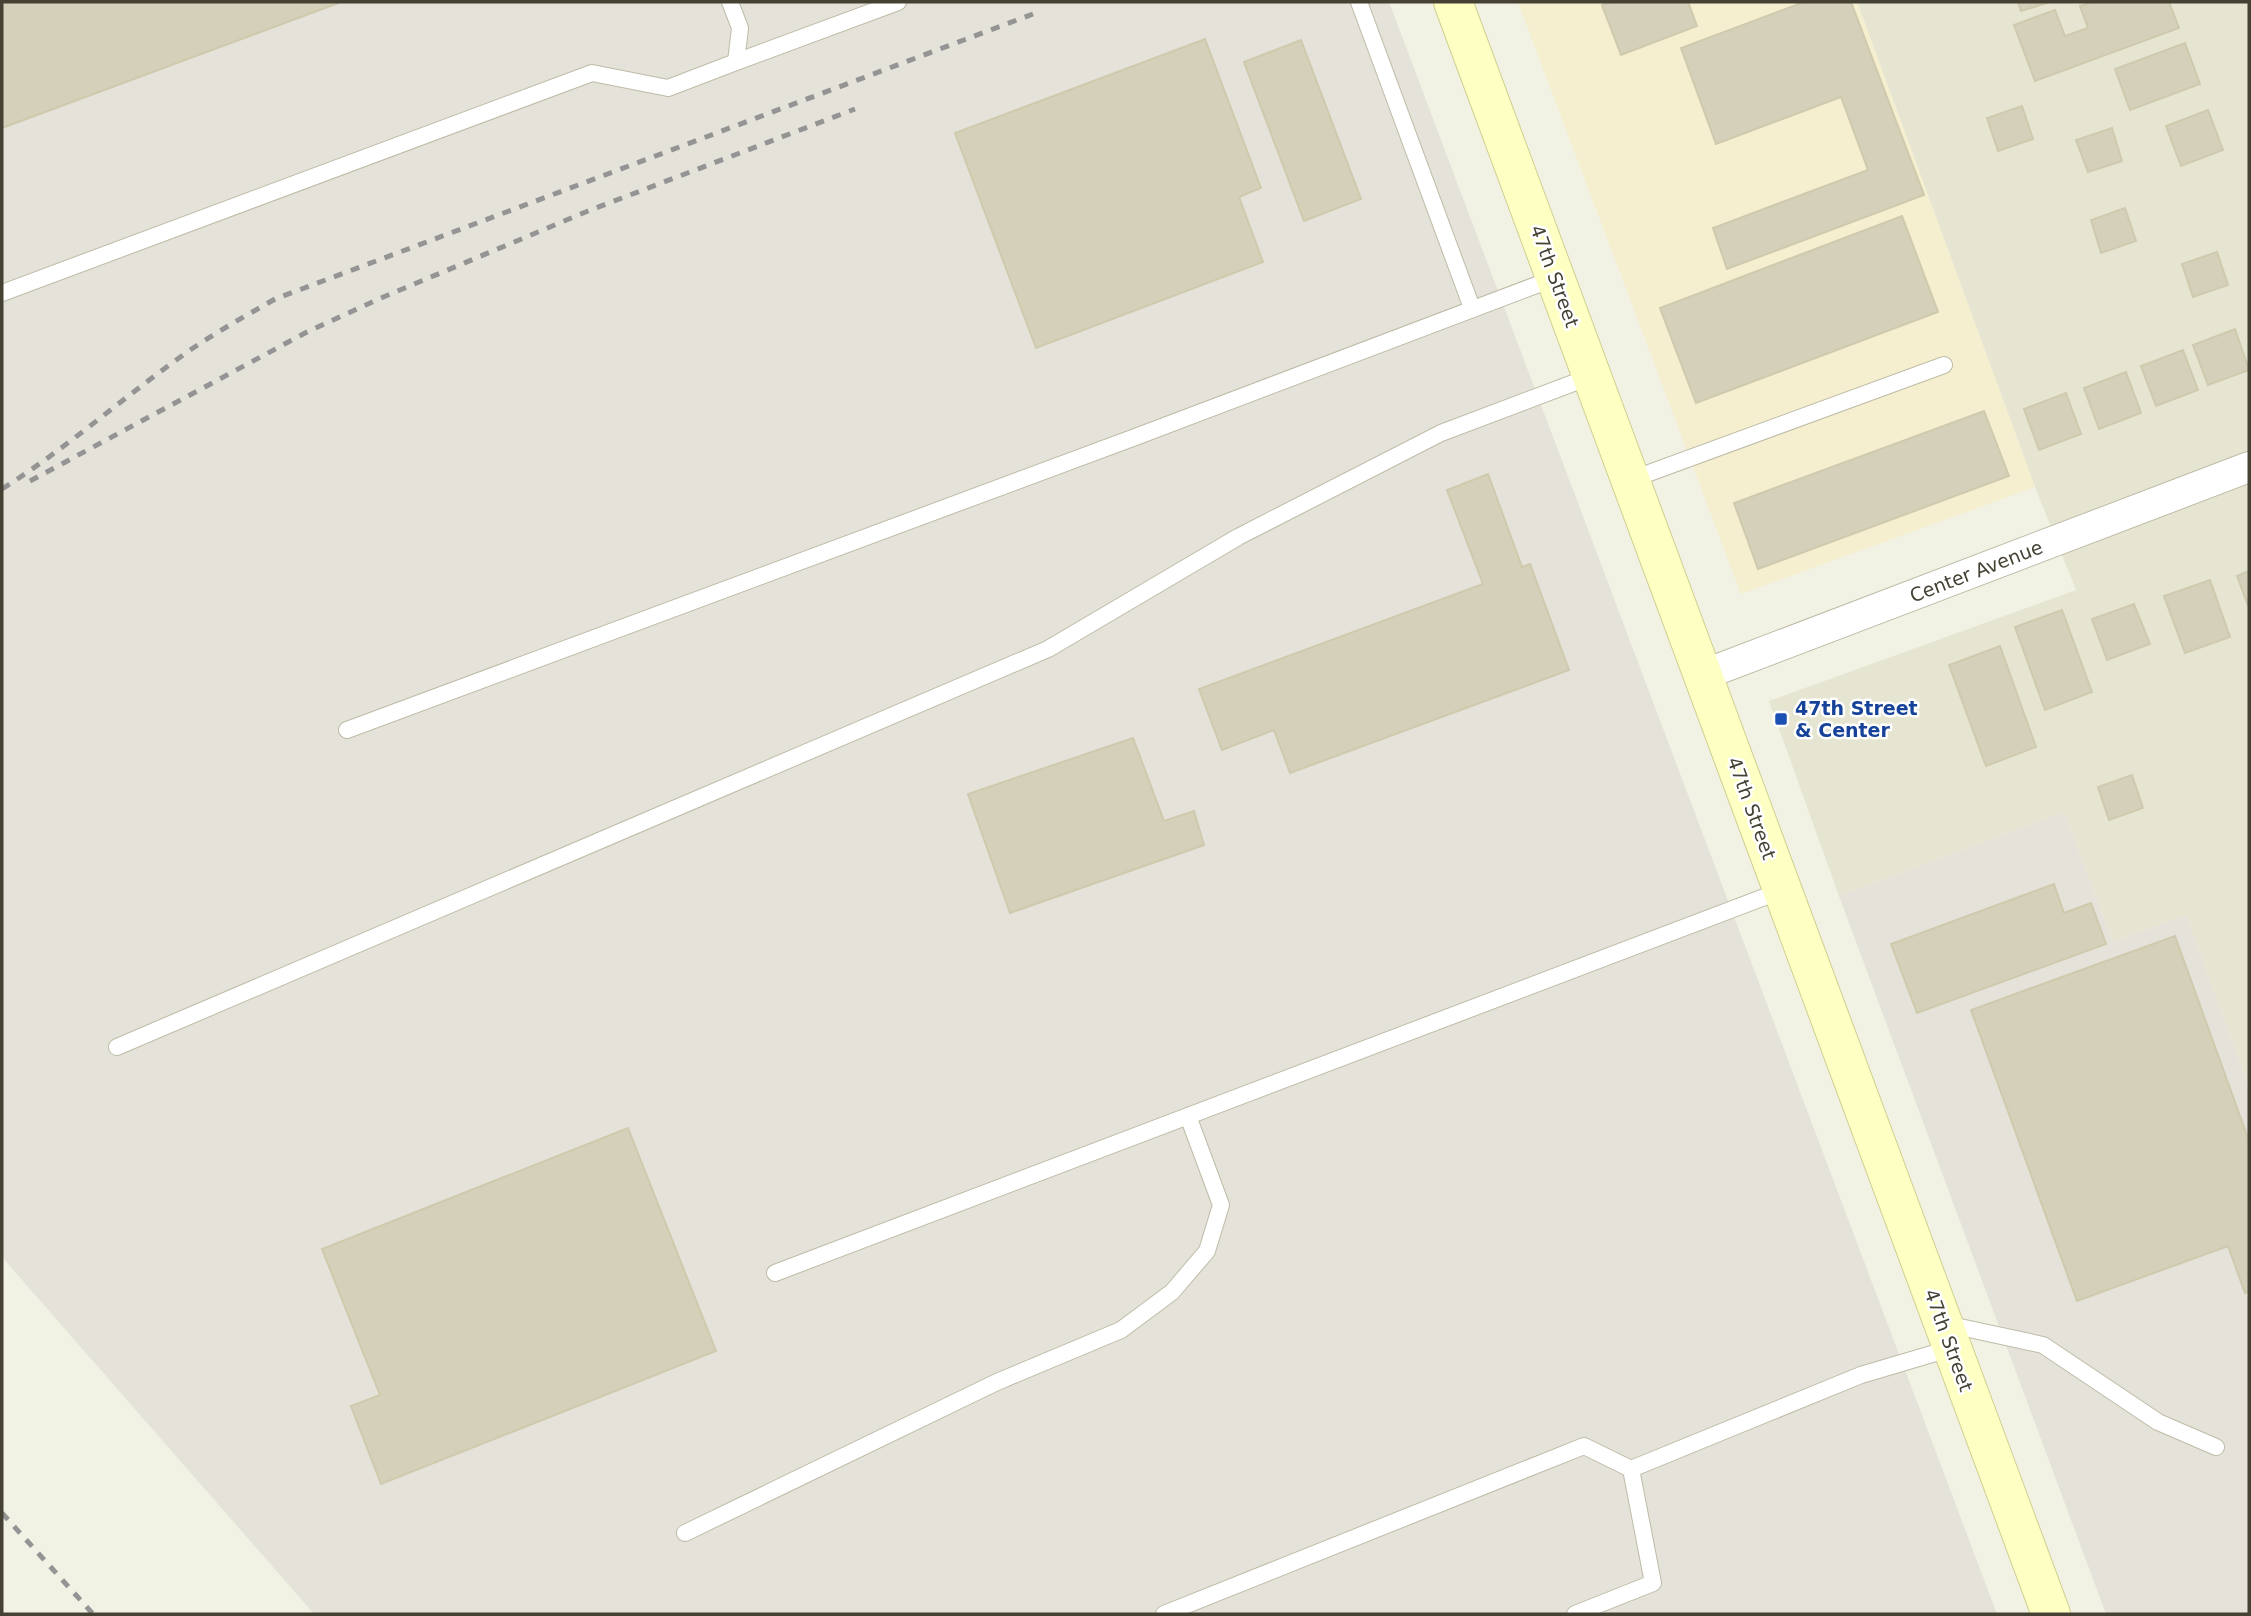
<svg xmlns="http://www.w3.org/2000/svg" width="2251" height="1616" viewBox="0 0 2251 1616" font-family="'DejaVu Sans',sans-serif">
<rect width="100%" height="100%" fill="#f2f2e4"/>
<!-- residential -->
<polygon fill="#e6e5d2" points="1857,2 2249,2 2249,1087 2186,915 2113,942 2064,812 1839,896 1769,701 2076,590 2035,487"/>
<!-- commercial -->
<polygon fill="#f5efcf" points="1518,2 1857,2 2035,487 1741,594"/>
<!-- industrial -->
<g fill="#e4e2d9">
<polygon points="2,2 1389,2 1997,1614 314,1614 2,1257"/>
<polygon points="2064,812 2113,942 2186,915 2249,1087 2249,1614 2106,1614 1839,896"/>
</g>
<!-- building -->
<g fill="#d4d0ba" stroke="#cfcaad" stroke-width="2">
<polygon points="2,2 341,2 2,128"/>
<polygon points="1611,2 1688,2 1697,26 1621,55 1602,5"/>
<polygon points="1804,2 1851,2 1924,195 1727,269 1713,228 1868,170 1841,97 1716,144 1681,48"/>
<polygon points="2018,2 2050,2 2021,11"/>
<polygon points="2092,2 2169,2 2179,28 2035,81 2014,25 2055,10 2065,36 2088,28 2080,6"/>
<polygon points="1205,39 1261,188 1239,197 1263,262 1036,348 955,133"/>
<polygon points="1301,40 1361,199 1304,221 1244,62"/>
<polygon points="2185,43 2200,84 2130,110 2115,69"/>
<polygon points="2022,106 2033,139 1998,151 1987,118"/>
<polygon points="2208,110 2223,150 2181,166 2166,126"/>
<polygon points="2112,128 2122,161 2088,172 2076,140"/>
<polygon points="2125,208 2136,241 2101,253 2091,220"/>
<polygon points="1902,216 1938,312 1696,403 1660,308"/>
<polygon points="2217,252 2228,285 2193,297 2182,264"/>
<polygon points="2235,329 2249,370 2208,385 2193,345"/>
<polygon points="2183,350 2198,390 2156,406 2141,366"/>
<polygon points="2126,372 2141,413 2099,429 2084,388"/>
<polygon points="2066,393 2081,434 2039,450 2024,409"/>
<polygon points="1984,411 2009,476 1758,569 1734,503"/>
<polygon points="1488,474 1522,567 1530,564 1569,670 1290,773 1274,730 1222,750 1199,689 1483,584 1447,490"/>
<polygon points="2249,571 2249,608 2237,576"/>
<polygon points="2210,580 2230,637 2185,653 2164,596"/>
<polygon points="2134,604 2150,644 2107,660 2092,619"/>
<polygon points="2062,610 2092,692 2045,710 2015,627"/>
<polygon points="2000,646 2036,747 1986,766 1949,665"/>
<polygon points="1133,738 1164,821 1194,811 1204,845 1010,913 968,794"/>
<polygon points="2132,775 2143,808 2109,820 2098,787"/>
<polygon points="2054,884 2064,913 2091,903 2106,944 1917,1013 1891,944"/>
<polygon points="2175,936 2249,1141 2249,1291 2245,1293 2228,1246 2077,1301 1971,1010"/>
<polygon points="628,1128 716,1351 381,1484 351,1406 380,1395 322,1249"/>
</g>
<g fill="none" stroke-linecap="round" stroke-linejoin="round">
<!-- service casing -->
<g stroke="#bebca7" stroke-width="18">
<g id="service">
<polyline points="1359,2 1472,308"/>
<polyline points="736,62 898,2"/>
<polyline points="2,293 592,73 668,88 736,62 740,28 730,2"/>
<polyline points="1630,480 1944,365"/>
<polyline points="347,730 1138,436 1555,278"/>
<polyline points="117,1047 1048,649 1238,537 1441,433 1592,376"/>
<polyline points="775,1273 1783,890"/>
<polyline points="1946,1324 2043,1345 2158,1422 2216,1447"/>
<polyline points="685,1533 997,1382 1121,1330 1172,1292 1207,1251 1221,1205 1188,1116"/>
<polyline points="1164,1614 1584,1446 1631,1469 1861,1375 1952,1348"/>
<polyline points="1575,1614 1653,1583 1631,1469"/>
</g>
</g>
<!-- minor casing -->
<g stroke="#bebca7" stroke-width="32">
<polyline id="minor" points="1703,675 2249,467"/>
</g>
<!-- secondary casing -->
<g stroke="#d0cf92" stroke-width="40">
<polyline id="secondary" points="1453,2 2051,1614"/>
</g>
<!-- service -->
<use href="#service" stroke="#fff" stroke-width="16"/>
<!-- minor -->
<use href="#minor" stroke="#fff" stroke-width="30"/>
<!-- secondary -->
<use href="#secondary" stroke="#feffc2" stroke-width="38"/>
<!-- rail -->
<g stroke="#949494" stroke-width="5" stroke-dasharray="9 9" stroke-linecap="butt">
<polyline points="30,481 307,332 381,298 588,211 855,109"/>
<path d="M2 489C64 450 119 401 179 358 209 336 242 318 275 299L1033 14"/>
<polyline points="2,1513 93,1614"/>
</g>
</g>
<!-- markers -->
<rect fill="#1a4fb4" stroke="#fff" stroke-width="2.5" x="1774" y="712" width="14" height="14" rx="3.5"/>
<g text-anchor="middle" stroke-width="5" stroke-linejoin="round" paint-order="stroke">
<!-- street labels -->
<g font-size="19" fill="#454234" stroke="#fff">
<text transform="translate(1555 276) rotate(70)" y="7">47th Street</text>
<text transform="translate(1976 571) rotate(-21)" y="7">Center Avenue</text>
<text transform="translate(1752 808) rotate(70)" y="7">47th Street</text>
<text transform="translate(1949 1340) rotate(70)" y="7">47th Street</text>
</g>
<!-- transit labels -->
<g font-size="19" font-weight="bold" fill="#164399" stroke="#fff" text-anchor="start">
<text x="1795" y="715">47th Street<tspan x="1795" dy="22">&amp; Center</tspan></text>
</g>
</g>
<!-- border -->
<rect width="2251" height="1616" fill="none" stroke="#454234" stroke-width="7"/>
</svg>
